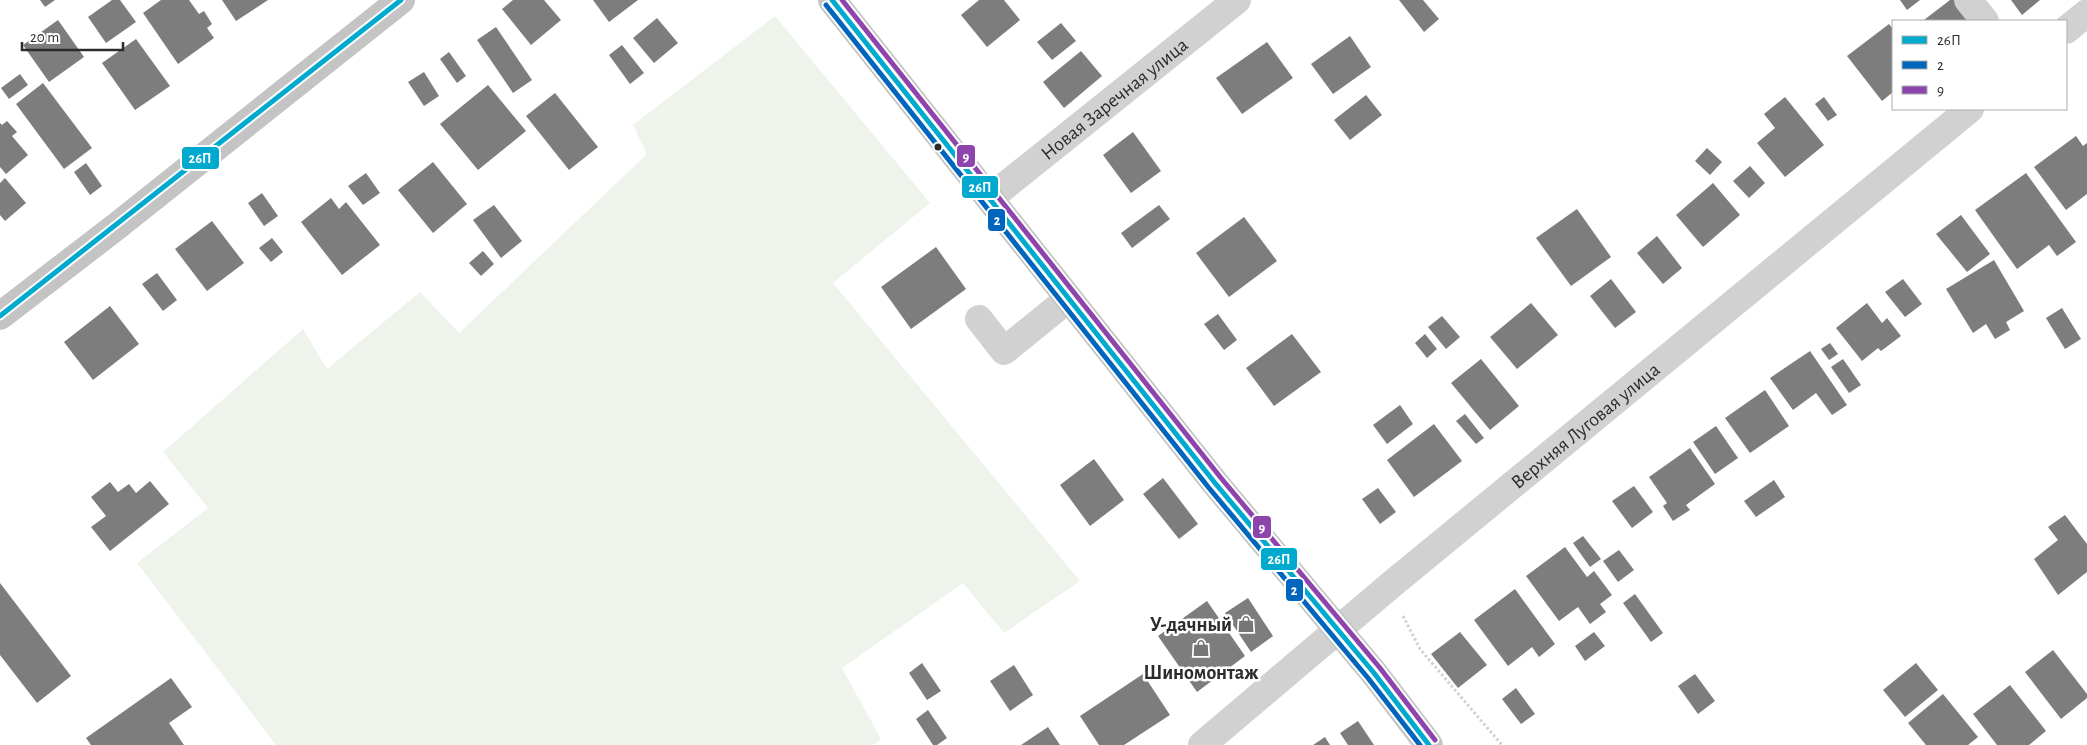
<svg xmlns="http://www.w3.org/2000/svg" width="2087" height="745" viewBox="0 0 2087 745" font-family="'Alegreya Sans',sans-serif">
<rect width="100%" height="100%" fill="#fff"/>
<!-- green -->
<polygon fill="#eef3eb" points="775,16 930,203 833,283 1080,581 1004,633 963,583 842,668 881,739 873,745 276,745 137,563 208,508 163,452 303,329 327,369 420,292 459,333 647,154 633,125"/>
<!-- building -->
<g fill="#7d7d7d">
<polygon points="40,0 55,0 45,7"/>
<polygon points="112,0 120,0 136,22 106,43 88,17"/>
<polygon points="161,0 189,0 199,14 204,11 212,24 207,28 214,38 178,64 143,13"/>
<polygon points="222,0 268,0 236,21"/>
<polygon points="513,0 544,0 561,20 531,45 502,9"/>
<polygon points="593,0 638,0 609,22"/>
<polygon points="979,0 1004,0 1020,20 987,47 961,15"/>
<polygon points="1399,0 1423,0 1439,19 1424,32"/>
<polygon points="1900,0 1920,0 1907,10"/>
<polygon points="1950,0 1961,0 1977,21 1926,21 1924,20"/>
<polygon points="2011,0 2040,0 2022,15"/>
<polygon points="657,18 678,43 654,63 633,38"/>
<polygon points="58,20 84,57 49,82 23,45"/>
<polygon points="1061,23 1076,41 1052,60 1037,42"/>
<polygon points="1889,24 1893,29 1893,92 1882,101 1847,56"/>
<polygon points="496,27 532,80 513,93 477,40"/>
<polygon points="1350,36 1371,67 1333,94 1311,64"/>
<polygon points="136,39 170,86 135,110 102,63"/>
<polygon points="1267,42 1293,78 1242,114 1216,78"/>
<polygon points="622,45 644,73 630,84 609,55"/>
<polygon points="1081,51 1102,76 1064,108 1043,82"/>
<polygon points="449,52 466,76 457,83 440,59"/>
<polygon points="424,72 439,96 424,106 408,82"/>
<polygon points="20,74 28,85 9,99 1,88"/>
<polygon points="43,83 92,148 64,169 16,104"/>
<polygon points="488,85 526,131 478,170 440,124"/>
<polygon points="555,93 598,147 569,170 526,116"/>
<polygon points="1366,95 1382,115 1350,140 1334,120"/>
<polygon points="1785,97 1824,145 1785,177 1757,143 1775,128 1764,114"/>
<polygon points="1824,97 1837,115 1828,121 1815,104"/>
<polygon points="7,121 17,132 12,136 28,155 6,174 0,167 0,123 2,125"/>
<polygon points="1133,132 1161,171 1131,193 1103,155"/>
<polygon points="2076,136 2083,146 2087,143 2087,194 2066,210 2034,167"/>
<polygon points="1707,148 1722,162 1710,175 1695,161"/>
<polygon points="433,162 467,204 433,233 398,190"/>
<polygon points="86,163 102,186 90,195 74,172"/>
<polygon points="1750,166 1765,183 1749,198 1733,181"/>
<polygon points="366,173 380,193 363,205 348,186"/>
<polygon points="2026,173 2076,242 2057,256 2049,245 2017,269 1975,210"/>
<polygon points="5,178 26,203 5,221 0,215 0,183"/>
<polygon points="1713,183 1740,215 1703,247 1676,215"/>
<polygon points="262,193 278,216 264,226 248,203"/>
<polygon points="331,198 339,209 346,202 380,245 342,275 301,222"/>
<polygon points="494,205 522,241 501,258 473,220"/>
<polygon points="1159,205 1170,219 1132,248 1121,233"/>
<polygon points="1577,209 1611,257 1571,286 1536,238"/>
<polygon points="1961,215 1990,254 1967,272 1936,234"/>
<polygon points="1244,217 1277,261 1229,297 1196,253"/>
<polygon points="212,221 244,263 207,291 175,249"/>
<polygon points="1657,236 1682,268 1663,284 1637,253"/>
<polygon points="272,238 283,252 271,262 259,248"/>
<polygon points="936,247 966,289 911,329 881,287"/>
<polygon points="483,251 494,264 481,276 469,263"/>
<polygon points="1994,260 2024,311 2006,322 2010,330 1995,339 1986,324 1973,333 1946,289"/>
<polygon points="157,273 177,300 163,311 142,284"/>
<polygon points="1611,279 1636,312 1615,328 1590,296"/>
<polygon points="1903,279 1922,304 1905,317 1885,292"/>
<polygon points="1531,303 1558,335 1517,369 1490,337"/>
<polygon points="1867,303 1882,323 1887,318 1901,336 1881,351 1878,348 1862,361 1836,328"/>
<polygon points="110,306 139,344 93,380 64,342"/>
<polygon points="2062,308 2081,339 2065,349 2046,318"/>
<polygon points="1218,314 1237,340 1224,350 1204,324"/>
<polygon points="1442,316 1460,337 1446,349 1428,327"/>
<polygon points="1292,334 1321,372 1274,406 1246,368"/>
<polygon points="1425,334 1437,349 1427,358 1415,343"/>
<polygon points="1830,343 1838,354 1829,360 1821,349"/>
<polygon points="1810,351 1847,405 1832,415 1816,393 1793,410 1770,378"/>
<polygon points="1481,359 1519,406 1490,430 1451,383"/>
<polygon points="1843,359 1861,385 1849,393 1831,367"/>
<polygon points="1765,390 1789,426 1750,453 1725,418"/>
<polygon points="1400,405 1413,424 1387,444 1373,425"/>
<polygon points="1465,414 1484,438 1476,444 1456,421"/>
<polygon points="1434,424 1462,461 1414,497 1387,460"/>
<polygon points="1716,426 1738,458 1715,474 1693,442"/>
<polygon points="1690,448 1715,484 1686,505 1690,510 1673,521 1663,506 1667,503 1649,477"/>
<polygon points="1094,459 1124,500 1090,526 1060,485"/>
<polygon points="1163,478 1198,524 1179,539 1143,494"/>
<polygon points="1774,480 1785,497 1756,517 1744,501"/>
<polygon points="150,481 169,504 110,551 91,527 106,516 91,497 110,482 118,492 129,484 136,493"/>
<polygon points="1634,486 1653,512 1632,528 1612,501"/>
<polygon points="1378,488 1396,512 1380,524 1362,499"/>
<polygon points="2065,515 2087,544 2087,572 2058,595 2034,559 2058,540 2048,527"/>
<polygon points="1583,536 1601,559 1590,567 1573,543"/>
<polygon points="1565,547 1587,577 1594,571 1612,595 1600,604 1606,612 1590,624 1578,607 1559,621 1526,576"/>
<polygon points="1619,550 1634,570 1618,582 1603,561"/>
<polygon points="0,583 71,676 37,703 0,655"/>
<polygon points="1515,589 1555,644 1539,657 1532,647 1508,666 1474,620"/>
<polygon points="1635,594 1663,633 1651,642 1623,603"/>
<polygon points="1248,598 1273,636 1251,652 1225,613"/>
<polygon points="1207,601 1245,656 1197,692 1158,636"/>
<polygon points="1460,632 1487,665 1458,688 1431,654"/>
<polygon points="1594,632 1605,646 1585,661 1575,646"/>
<polygon points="2053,650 2087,694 2087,698 2061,719 2025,672"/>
<polygon points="922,663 941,691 927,700 909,673"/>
<polygon points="1916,663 1938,690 1905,717 1883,690"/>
<polygon points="1014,665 1033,695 1010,711 990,681"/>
<polygon points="1143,674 1170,715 1124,745 1099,745 1080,716"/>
<polygon points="1695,674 1715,701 1698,714 1678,686"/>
<polygon points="171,678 192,707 169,723 184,745 91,745 86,738"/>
<polygon points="2010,685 2046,731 2029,745 1997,745 1973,714"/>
<polygon points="1516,688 1535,714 1521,724 1502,699"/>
<polygon points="1943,694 1978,737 1968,745 1926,745 1908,723"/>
<polygon points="928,710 947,738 937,745 933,745 916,719"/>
<polygon points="1358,721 1374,745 1348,745 1340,733"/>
<polygon points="1048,727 1060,745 1021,745"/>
<polygon points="1325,737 1330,745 1313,745"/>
</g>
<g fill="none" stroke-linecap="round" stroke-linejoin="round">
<!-- path -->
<polyline stroke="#d1d1d1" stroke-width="3" stroke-dasharray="2.5 2.5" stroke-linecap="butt" points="1403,616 1420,649 1502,745"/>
<!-- minor -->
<g stroke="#d1d1d1" stroke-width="28">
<polyline points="1968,0 1985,21"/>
<polyline points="2066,30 2087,13"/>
<path id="s1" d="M990 198 1237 0"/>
<polyline points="979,319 1004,351 1068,299"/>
<path id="s2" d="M1202 745 1392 584 1970 109"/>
</g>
<!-- major -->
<g stroke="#c4c4c4" stroke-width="28">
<polyline points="832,0 1215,483 1374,673 1429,745"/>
<polyline points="0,316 117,226 401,0"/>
</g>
<!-- bus-1 casing -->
<g stroke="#fff" stroke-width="9">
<g id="bus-1">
<polyline points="832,0 1215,483 1374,673 1429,745"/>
<polyline points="0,316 401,0"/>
</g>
</g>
<!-- bus-2 casing -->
<g stroke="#fff" stroke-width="9">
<polyline id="bus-2" points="826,5 1209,488 1368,678 1420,745"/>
</g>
<!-- bus-3 casing -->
<g stroke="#fff" stroke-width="9">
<polyline id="bus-3" points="842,0 1221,478 1380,668 1435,740"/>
</g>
<!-- bus-1 -->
<use href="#bus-1" stroke="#00a9ce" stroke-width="5"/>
<!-- bus-2 -->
<use href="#bus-2" stroke="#0065bd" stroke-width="5"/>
<!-- bus-3 -->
<use href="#bus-3" stroke="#8e44ad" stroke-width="5"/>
</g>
<!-- icons -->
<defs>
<g id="shop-bare" transform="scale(1.35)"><path d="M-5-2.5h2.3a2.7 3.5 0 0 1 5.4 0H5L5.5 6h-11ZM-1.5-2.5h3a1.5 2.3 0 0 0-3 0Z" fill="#767676" stroke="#fff" stroke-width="2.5" paint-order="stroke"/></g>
</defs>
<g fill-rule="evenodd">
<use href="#shop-bare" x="1246" y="624"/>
<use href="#shop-bare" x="1201" y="648"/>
</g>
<!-- markers -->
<circle fill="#2c2c2c" stroke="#fff" stroke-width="2" cx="938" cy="147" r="4.5"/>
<g text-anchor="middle" stroke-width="5" stroke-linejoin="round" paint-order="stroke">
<!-- street labels -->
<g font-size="20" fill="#2c2c2c" stroke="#fff">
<text dy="7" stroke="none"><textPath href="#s1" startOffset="159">Новая Заречная улица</textPath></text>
<text dy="7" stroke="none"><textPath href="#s2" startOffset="499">Верхняя Луговая улица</textPath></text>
</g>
<!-- poi labels -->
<g font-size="20" font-weight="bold" fill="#2c2c2c" stroke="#fff" text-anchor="end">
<text x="1232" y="631">У-дачный</text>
<text x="1201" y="679" text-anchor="middle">Шиномонтаж</text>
</g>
</g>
<g stroke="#fff" stroke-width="2">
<rect x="956" y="144" width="20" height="24" rx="5" fill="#8e44ad"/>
<rect x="181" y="146" width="39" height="24" rx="5" fill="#00a9ce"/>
<rect x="961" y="175" width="38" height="24" rx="5" fill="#00a9ce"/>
<rect x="987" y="208" width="19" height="24" rx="5" fill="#0065bd"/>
<rect x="1252" y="515" width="20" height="24" rx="5" fill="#8e44ad"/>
<rect x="1260" y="547" width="38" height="24" rx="5" fill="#00a9ce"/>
<rect x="1285" y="578" width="19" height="24" rx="5" fill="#0065bd"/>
</g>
<g font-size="14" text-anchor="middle" font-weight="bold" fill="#fff">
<text x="966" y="161">9</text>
<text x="200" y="163">26П</text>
<text x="980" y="192">26П</text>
<text x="997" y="225">2</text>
<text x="1262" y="532">9</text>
<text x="1279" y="564">26П</text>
<text x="1294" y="595">2</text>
</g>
<!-- legend -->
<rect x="1892" y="20" width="175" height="90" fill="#ffffff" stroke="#ababab"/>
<rect x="1902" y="36" width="25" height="8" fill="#00a9ce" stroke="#ababab"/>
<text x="1937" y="45" font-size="15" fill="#2c2c2c">26П</text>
<rect x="1902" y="61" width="25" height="8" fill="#0065bd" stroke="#ababab"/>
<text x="1937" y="70" font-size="15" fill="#2c2c2c">2</text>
<rect x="1902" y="86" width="25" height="8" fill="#8e44ad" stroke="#ababab"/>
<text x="1937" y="95" font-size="15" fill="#2c2c2c">9</text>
<!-- scale -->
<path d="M22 42v8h101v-8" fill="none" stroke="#2c2c2c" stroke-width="2.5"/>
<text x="30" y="42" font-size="15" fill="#2c2c2c" stroke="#ffffff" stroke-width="4" paint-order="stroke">20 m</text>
</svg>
